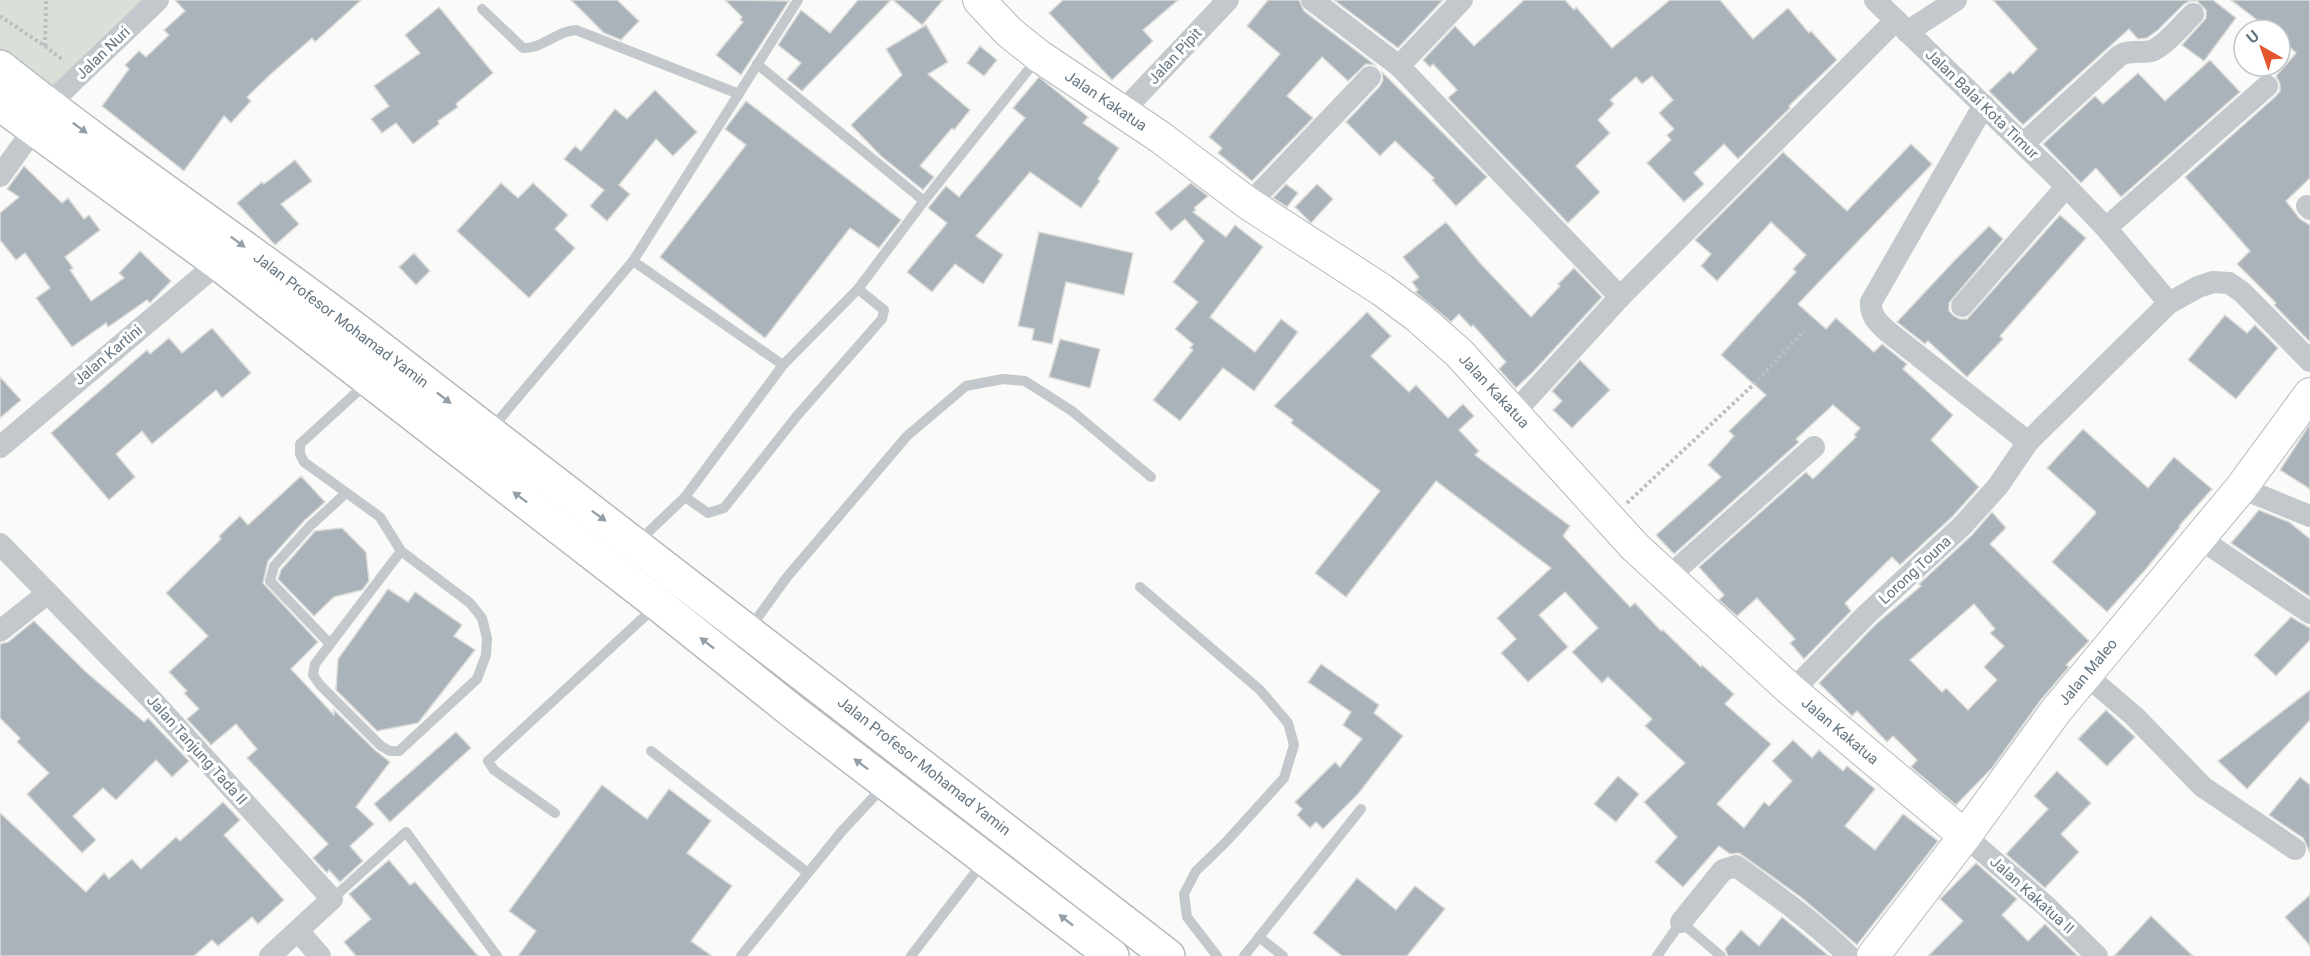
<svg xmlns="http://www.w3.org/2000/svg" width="2310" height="956" viewBox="0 0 2310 956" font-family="Roboto,sans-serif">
<rect width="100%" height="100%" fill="#fafaf8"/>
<!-- green -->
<polygon fill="#dadfd7" points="0,0 169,0 57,105 0,62"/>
<!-- building -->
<g fill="#aab3b9" stroke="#dcdcda" stroke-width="1.5" fill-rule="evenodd">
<polygon points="175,0 361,0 315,42 312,38 271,74 247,97 251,101 231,123 224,116 184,171 102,106 129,69 125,65 139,51 146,57 169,35 164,30 185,11"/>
<polygon points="571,0 617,0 639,21 621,40 604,33"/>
<polygon points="725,0 789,1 741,75 716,55 743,22 740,20 742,17"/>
<polygon points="858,0 891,0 802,91 787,79 801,63 778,45 801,10 830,33"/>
<polygon points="893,0 943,0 922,25"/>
<polygon points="1063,0 1178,0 1143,30 1153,41 1112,80 1049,13"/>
<polygon points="1268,0 1299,0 1304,11 1375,65 1366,64 1348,81 1322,57 1287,96 1313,118 1252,181 1218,153 1222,148 1209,137 1280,54 1247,26"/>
<polygon points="1334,0 1443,0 1398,48"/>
<polygon points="1524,0 1565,0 1574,10 1576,7 1612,48 1670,0 1720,0 1753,39 1788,8 1809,33 1811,31 1837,60 1789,106 1790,108 1738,159 1724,144 1694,173 1704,184 1684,202 1647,163 1671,140 1667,135 1674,129 1659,113 1673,100 1652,76 1642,84 1636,77 1610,100 1614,104 1598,120 1610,133 1576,166 1600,192 1568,223 1448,98 1457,90 1433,64 1430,67 1423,60 1455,26 1474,46"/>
<polygon points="1993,0 2213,0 2236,18 2204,61 2182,45 2206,18 2206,10 2197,1 2190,1 2184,4 2158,30 2147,38 2138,39 2129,29 2023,125 1989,91 2010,71 2013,74 2037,49"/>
<polygon points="2231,0 2310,0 2310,178 2286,201 2300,219 2310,225 2310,342 2274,305 2276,303 2237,264 2250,251 2185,177 2276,96 2280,91 2280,84 2276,76 2296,53 2280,38 2280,30 2270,30"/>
<polygon points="439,7 493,73 456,104 458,107 438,121 439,124 413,144 396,123 382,133 371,119 389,106 374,86 420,53 405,35"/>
<polygon points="926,25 948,62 928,74 970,110 954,130 952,128 920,166 934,177 923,190 881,156 851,125 902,75 886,49"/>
<polygon points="980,46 997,60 984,76 967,63"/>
<polygon points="2210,60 2240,92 2121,197 2096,168 2081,183 2043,144 2095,96 2103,104 2138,73 2165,101"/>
<polygon points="1382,72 1487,177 1456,206 1432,180 1434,178 1395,141 1380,156 1346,122 1380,86 1383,80"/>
<polygon points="1039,77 1088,117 1083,123 1119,148 1098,179 1100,181 1081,208 1030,172 976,236 1003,255 983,284 955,264 932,292 907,272 947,223 928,208 946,186 959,197 1025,118 1013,108"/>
<polygon points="655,90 697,132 673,156 656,139 619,185 630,194 607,221 590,206 604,190 564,159 575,146 581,151 615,109 627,119"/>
<polygon points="746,101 901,220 879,248 850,228 765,338 660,257 746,145 725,129"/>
<polygon points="1911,144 1932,164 1798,304 1826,329 1836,318 1874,352 1882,344 1907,364 1903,369 1953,415 1931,440 1979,487 1953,516 1900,565 1892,557 1845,603 1851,611 1804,659 1790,643 1795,639 1757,598 1737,616 1719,600 1724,595 1699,567 1806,472 1813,479 1856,437 1854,435 1860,428 1833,405 1796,439 1799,442 1674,554 1656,535 1721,477 1708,465 1734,436 1729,431 1766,395 1721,355 1796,272 1793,269 1806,255 1771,222 1717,281 1701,266 1711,254 1695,240 1783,152 1847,211"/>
<polygon points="295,160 312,181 281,204 299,224 275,245 237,203 262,182 264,184"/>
<polygon points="24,166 62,203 68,198 84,219 89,215 100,230 65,257 73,268 70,270 91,301 124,278 119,273 140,251 171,281 150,303 147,300 108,327 106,323 72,347 36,298 50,288 25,253 16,260 0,240 0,213 19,197 7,189"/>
<polygon points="501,183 518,198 533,183 568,215 555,229 575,248 529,298 457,231"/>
<polygon points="1191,183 1208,196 1194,208 1196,210 1193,212 1226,237 1235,225 1263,247 1210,317 1255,352 1281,319 1298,332 1254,391 1223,368 1180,421 1153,400 1193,350 1190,348 1193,344 1175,329 1198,302 1173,282 1204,241 1185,219 1171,231 1155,213"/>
<polygon points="1286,184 1298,193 1287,207 1273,198"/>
<polygon points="1317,184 1333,199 1311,223 1295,207"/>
<polygon points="2060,215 2086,238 2000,336 2003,339 1967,377 1928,341 1925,344 1897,322 1954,261 1989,226 2003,239 1949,303 1949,311 1954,316 1960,319 1967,319"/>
<polygon points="1446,222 1480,263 1531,317 1560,286 1558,284 1574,268 1602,297 1533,372 1516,388 1499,369 1506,362 1473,325 1471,327 1459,314 1451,322 1415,292 1418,290 1412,282 1419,277 1403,257"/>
<polygon points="1039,232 1133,253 1124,295 1066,282 1052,344 1032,340 1034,329 1018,326"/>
<polygon points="414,253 430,271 416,285 399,267"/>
<polygon points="1367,312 1391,336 1371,356 1409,392 1416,385 1448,418 1463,404 1474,416 1459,430 1479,451 1475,455 1570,526 1563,536 1630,607 1635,603 1661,631 1663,630 1701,667 1702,665 1734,694 1725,704 1771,744 1717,804 1744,828 1764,802 1769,806 1792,781 1772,761 1793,740 1812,758 1819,750 1843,771 1847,766 1875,789 1845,826 1875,850 1903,814 1938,841 1857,945 1802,898 1739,853 1730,854 1719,846 1683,887 1655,862 1677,837 1644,802 1685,763 1645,726 1652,719 1608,677 1602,683 1572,652 1598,628 1565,592 1539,615 1568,647 1528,682 1501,653 1516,639 1497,618 1551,568 1436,481 1346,597 1315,573 1380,491 1291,423 1293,420 1274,406"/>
<polygon points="2225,315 2247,333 2255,325 2278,348 2236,399 2188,360"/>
<polygon points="212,328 251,373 222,398 216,390 152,444 142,431 116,454 135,477 109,500 51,433 147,350 150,354 169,338 182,353"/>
<polygon points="1060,339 1100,349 1090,388 1049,377"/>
<polygon points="1580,360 1610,390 1572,428 1553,410 1562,401 1552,391"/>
<polygon points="0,377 21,400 0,418"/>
<polygon points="2310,424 2310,489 2280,470"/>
<polygon points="2083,429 2148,488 2174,457 2212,489 2179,526 2180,527 2146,569 2107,612 2052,562 2095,514 2096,512 2047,468"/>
<polygon points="301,476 325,502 304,521 268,561 263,583 318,642 291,669 334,715 334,710 376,751 390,762 356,807 374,824 350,846 363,861 340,882 329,870 327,873 313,858 328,844 247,758 257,749 236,724 211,745 187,719 199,709 184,693 187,691 169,672 208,636 166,593 221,539 219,536 240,516 248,525"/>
<polygon points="2259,510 2289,522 2310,539 2310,597 2231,543"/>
<path d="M1992 512 2006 528 1990 544 2089 641 2066 665 2069 667 2040 701 1992 768 1956 805 1911 767 1917 760 1893 736 1887 742 1857 711 1852 716 1819 683 1876 624 1921 586 1919 584 1972 535ZM1974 604 1995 629 1990 633 2004 646 1984 667 1997 680 1968 710 1946 688 1942 692 1910 660Z"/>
<polygon points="342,528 366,552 369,581 362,590 334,597 314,616 278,579 281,570 315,531"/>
<polygon points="388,589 408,602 415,592 462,625 454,636 475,650 418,723 377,731 336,690 338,659"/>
<polygon points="2291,617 2310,628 2310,640 2276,676 2254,655"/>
<polygon points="34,621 85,671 144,722 148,718 189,761 172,777 156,760 116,800 103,788 73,816 96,840 82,853 27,794 49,773 17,742 20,738 0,718 0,644 8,642"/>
<polygon points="1321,664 1379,705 1374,713 1403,736 1358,794 1323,829 1316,822 1310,828 1297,815 1302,809 1295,802 1335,762 1340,767 1362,739 1343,725 1351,712 1308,682"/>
<polygon points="2310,690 2310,720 2247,789 2218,761"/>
<polygon points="2106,710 2135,737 2107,766 2078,739"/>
<polygon points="456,732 471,748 390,822 374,804"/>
<polygon points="2057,771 2091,803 2061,834 2079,852 2045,888 2006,854 2048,809 2034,796"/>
<polygon points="1618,776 1639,794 1616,822 1594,804"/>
<polygon points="2300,777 2310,785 2310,853 2303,838 2269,815"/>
<polygon points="602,785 647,819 669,789 711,821 687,853 732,886 691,941 712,956 518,956 536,931 509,911"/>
<polygon points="223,802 240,820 224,835 284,900 258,924 252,917 218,946 212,940 194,956 0,956 0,813 86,892 104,873 109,879 132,859 141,869 176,837 180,841"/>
<polygon points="389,860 410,885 415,882 478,956 356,956 344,942 371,919 349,894"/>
<polygon points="1976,863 2017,899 2002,915 2028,941 2045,924 2078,956 1928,956 1963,921 1940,899"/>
<polygon points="1357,878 1396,910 1415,886 1445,909 1407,956 1342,956 1313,933"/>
<polygon points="2310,895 2310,946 2285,917"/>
<polygon points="2151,916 2193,956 2114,956"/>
<polygon points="1782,917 1829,956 1728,956 1725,949 1741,930 1759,946"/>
</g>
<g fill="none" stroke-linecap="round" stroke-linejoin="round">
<!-- secondary casing -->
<g stroke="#b3babf" stroke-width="34">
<g id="secondary">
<polyline points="979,0 1009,32 1039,56 1160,137 1249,204 1382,290 1417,316 1459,353 1635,547 1792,691 1965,836"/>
<polyline points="1873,956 1965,836 2055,712 2241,488 2310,394"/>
</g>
</g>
<!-- primary casing -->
<g stroke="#b5babe" stroke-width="36">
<g id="primary">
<path d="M0 67C123 165 255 252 380 348 643 550 906 752 1168 956"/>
<polyline points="0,104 218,263 658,604 797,715 1112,956"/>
</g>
</g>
<!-- path -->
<g stroke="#bbbfc2" stroke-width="4" stroke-dasharray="3 3" stroke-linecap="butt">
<polyline points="0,16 45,46 64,61"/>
<polyline points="45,46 46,0"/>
<polyline points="1627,503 1752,386 1804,331"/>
</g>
<!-- lane -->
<g stroke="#c3c8cc" stroke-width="10">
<path d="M482 9 523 48C543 49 556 31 576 30L739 94"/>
<polyline points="757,64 924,201"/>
<polyline points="783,365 633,261 798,0"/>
<polyline points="368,382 300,444 300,454 304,462 380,517 401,551 315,664 313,675 320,685 381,746 390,751 399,751 477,679 486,655 487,638 482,618 470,603 401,551"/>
<polyline points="492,428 633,261"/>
<polyline points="685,497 708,513 724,508 796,417 882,319 884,310 858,289"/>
<polyline points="639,541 685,497 783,365 858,289 924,201 1037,59"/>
<polyline points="1140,587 1260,690 1288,723 1294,745 1284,778 1226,842 1196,871 1184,894 1187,917 1217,956"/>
<polyline points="750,628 787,577 907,436 966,386 1003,379 1025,381 1072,411 1151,477"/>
<polyline points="330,644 270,581 274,566 310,526 345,494"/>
<polyline points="651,751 808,873"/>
<polyline points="555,813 494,770 488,761 656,606"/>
<polyline points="332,899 406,832 497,956"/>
<polyline points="1259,937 1283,956"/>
<polyline points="741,956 842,831 884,786"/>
<polyline points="911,956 984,861"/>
<polyline points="1244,956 1361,809"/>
<polyline points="1657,956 1681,922 1721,956"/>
</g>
<!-- street -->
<g stroke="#c3c8cc" stroke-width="22">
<polyline points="1312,0 1399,66 1620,297 1896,20"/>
<polyline points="1875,0 2060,180 2106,228 2169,303"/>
<polyline points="1907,32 1956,0"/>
<polyline points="1399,66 1462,0"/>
<polyline points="48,105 158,0"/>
<path d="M1984 105 1871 302C1870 315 1877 322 1887 331L2028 442"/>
<polyline points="1122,112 1228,0"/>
<path d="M2023 144 2119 56C2130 49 2139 54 2151 51 2164 47 2183 24 2193 14"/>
<polyline points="0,176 34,129"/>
<polyline points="1249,204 1370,77"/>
<polyline points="2307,206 2310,209"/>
<polyline points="2106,228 2267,86"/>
<polyline points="1962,306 2066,187"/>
<polyline points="1514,413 1620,297"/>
<polyline points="0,447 218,263"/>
<polyline points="2241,488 2310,516"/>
<polyline points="2199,538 2310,613"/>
<polyline points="0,544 151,699 332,899 270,956"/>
<polyline points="1667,578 1814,447"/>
<polyline points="0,631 48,593"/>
<polyline points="2086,675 2134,716 2203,787 2295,849"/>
<polyline points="1792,691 1866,615 1963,525 1998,486 2028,442 2169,303 2198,287 2213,282 2229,283 2242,292 2310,361"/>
<polyline points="1965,836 2046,906 2097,956"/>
<path d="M1681 922 1723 870 1736 866C1775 894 1814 922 1849 956"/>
<polyline points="298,931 320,956"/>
</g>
<!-- secondary -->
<use href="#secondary" stroke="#fff" stroke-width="32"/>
<!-- primary -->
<use href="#primary" stroke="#fff" stroke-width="33"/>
</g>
<!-- one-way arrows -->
<defs><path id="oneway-solid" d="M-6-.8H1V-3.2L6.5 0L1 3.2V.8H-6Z" transform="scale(1.5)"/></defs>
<g fill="#939fa8">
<use href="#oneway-solid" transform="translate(80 128) rotate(36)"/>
<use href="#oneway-solid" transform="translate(238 242) rotate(37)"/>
<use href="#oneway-solid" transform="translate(444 398) rotate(38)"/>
<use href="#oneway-solid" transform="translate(520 497) rotate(-143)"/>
<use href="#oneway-solid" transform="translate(599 516) rotate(37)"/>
<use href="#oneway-solid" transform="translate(707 643) rotate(-142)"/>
<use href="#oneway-solid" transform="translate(861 764) rotate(-143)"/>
<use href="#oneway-solid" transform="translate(1066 920) rotate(-142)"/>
</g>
<g text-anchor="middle" stroke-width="6" stroke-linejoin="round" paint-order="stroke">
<!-- street labels -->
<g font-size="15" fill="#657683" stroke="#fff">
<text transform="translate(103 53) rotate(-44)" y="5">Jalan Nuri</text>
<text transform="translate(1175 56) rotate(-47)" y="5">Jalan Pipit</text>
<text transform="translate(1106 101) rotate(34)" y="5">Jalan Kakatua</text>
<text transform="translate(1982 104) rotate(44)" y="5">Jalan Balai Kota Timur</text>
<text transform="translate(341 320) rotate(37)" y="5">Jalan Profesor Mohamad Yamin</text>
<text transform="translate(108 355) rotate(-40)" y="5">Jalan Kartini</text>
<text transform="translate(1494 391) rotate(47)" y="5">Jalan Kakatua</text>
<text transform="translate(1915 570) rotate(-43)" y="5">Lorong Touna</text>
<text transform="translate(2088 672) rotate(-50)" y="5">Jalan Maleo</text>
<text transform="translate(1840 731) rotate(40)" y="5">Jalan Kakatua</text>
<text transform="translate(197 750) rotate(48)" y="5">Jalan Tanjung Tada II</text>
<text transform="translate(924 766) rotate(38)" y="5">Jalan Profesor Mohamad Yamin</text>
<text transform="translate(2032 895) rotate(42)" y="5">Jalan Kakatua II</text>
</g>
</g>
<!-- north arrow -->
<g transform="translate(2262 48) rotate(320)"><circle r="28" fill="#ffffff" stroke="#c1c8cd" stroke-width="1.5"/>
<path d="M0-4.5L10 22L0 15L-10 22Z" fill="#e4572e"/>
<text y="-9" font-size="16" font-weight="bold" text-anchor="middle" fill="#657683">U</text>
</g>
</svg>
